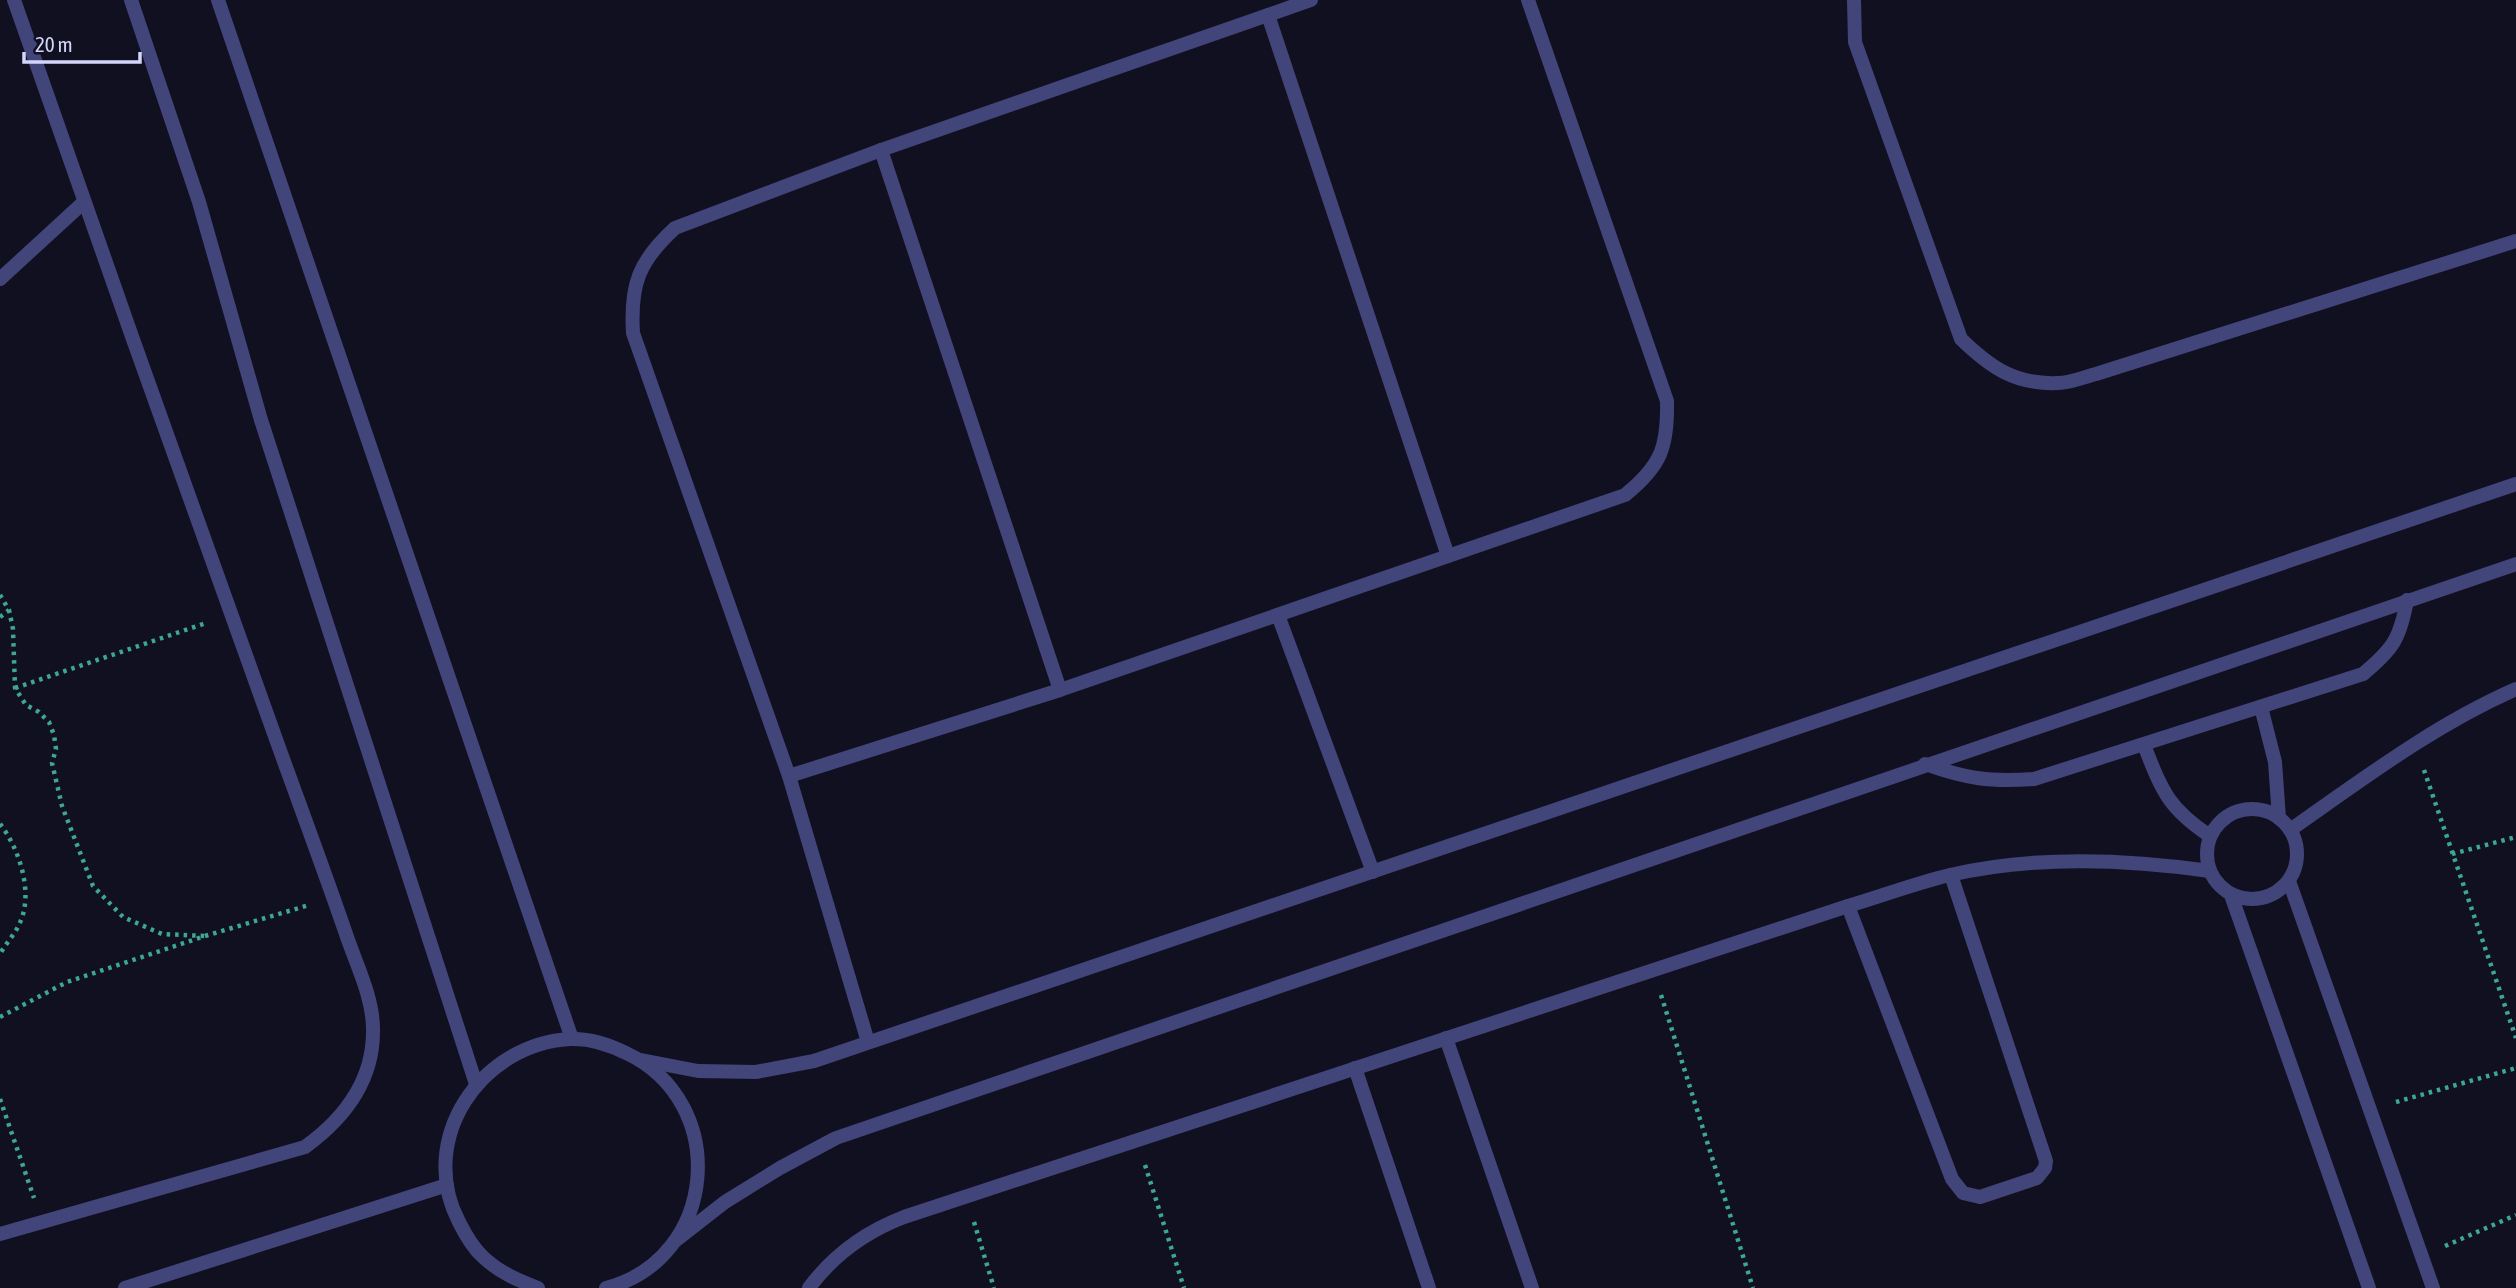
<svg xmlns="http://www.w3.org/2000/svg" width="2516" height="1288" viewBox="0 0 2516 1288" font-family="'Asap Condensed',sans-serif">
<rect width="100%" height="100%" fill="#111021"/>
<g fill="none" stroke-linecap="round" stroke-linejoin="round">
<!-- path -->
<g stroke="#3da694" stroke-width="4.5" stroke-dasharray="3.5 5" stroke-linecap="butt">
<polyline points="0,595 9,610 13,629 15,688 26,705 39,712 49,722 54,735 56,749 52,763 62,806 93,886 123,917 162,934 205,936"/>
<polyline points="0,617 9,610"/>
<polyline points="15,688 206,623"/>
<polyline points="2424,770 2516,1038"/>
<path d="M0 824C19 848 33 891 21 920 17 932 6 943 0 954"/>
<polyline points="2452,854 2516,837"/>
<polyline points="1661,995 1753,1288"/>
<polyline points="0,1017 67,982 205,936 309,905"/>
<polyline points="0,1099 34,1198"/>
<polyline points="2396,1102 2516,1068"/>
<polyline points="1145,1165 1184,1288"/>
<polyline points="974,1222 994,1288"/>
<polyline points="2445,1246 2516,1215"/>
</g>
<!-- service -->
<g stroke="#41457a" stroke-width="14">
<polyline points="1848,906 1952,1179 1963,1193 1980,1197 2037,1178 2045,1168 2046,1161 1951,875"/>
<polyline points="1446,1038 1532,1288"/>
<polyline points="1355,1068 1429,1288"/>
</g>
<!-- minor -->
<g stroke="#41457a" stroke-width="14">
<polyline points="131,0 199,202 261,420 476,1084"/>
<polyline points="218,0 572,1039"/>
<path d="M1854 0 1855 42 1961 339C1990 367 2015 385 2058 383 2070 383 2084 377 2096 374L2516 241"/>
<polyline points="1268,15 1448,556"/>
<polyline points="881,150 1060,690"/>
<polyline points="0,279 84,202"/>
<polyline points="1278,615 1373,872"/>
<polyline points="2261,707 2275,762 2279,818"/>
<path d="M2144 745C2162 791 2168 808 2210 836"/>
<path d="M1925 764C1967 779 1990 782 2034 779L2363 674C2393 649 2400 639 2407 600"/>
<path d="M789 776 1060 690 1625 495C1661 466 1668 447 1667 401L1528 0"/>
<circle cx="2252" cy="854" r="45"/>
<path d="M2290 830C2363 779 2434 725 2516 689"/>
<polyline points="2289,881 2433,1288"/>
<polyline points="2231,895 2369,1288"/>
<path d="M868 1042 789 776 633 333C630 284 639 261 675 228L881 150 1311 0"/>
<polyline points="641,1060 698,1071 756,1072 814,1061 2516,484"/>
<path d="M0 1234 305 1147C345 1118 374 1080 373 1029 373 997 356 964 346 934 324 870 300 806 277 742 188 495 100 248 14 0"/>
<polyline points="675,1241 725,1202 780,1168 836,1138 2516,564"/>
<polyline points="125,1288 447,1185"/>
<path d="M538 1288C517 1280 499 1272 483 1257 473 1248 465 1234 459 1222 416 1139 481 1044 570 1039 589 1038 610 1045 626 1053 731 1102 718 1259 606 1288"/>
<path d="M809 1288C834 1254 865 1232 904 1217L1848 906C1882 896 1916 883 1950 875 2035 855 2125 859 2210 871"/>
</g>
</g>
<!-- scale -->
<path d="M24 52v10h116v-10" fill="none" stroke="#d5d5fa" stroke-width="3.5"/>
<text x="35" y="52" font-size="21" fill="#d5d5fa" stroke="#111021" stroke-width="5" paint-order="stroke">20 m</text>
</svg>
